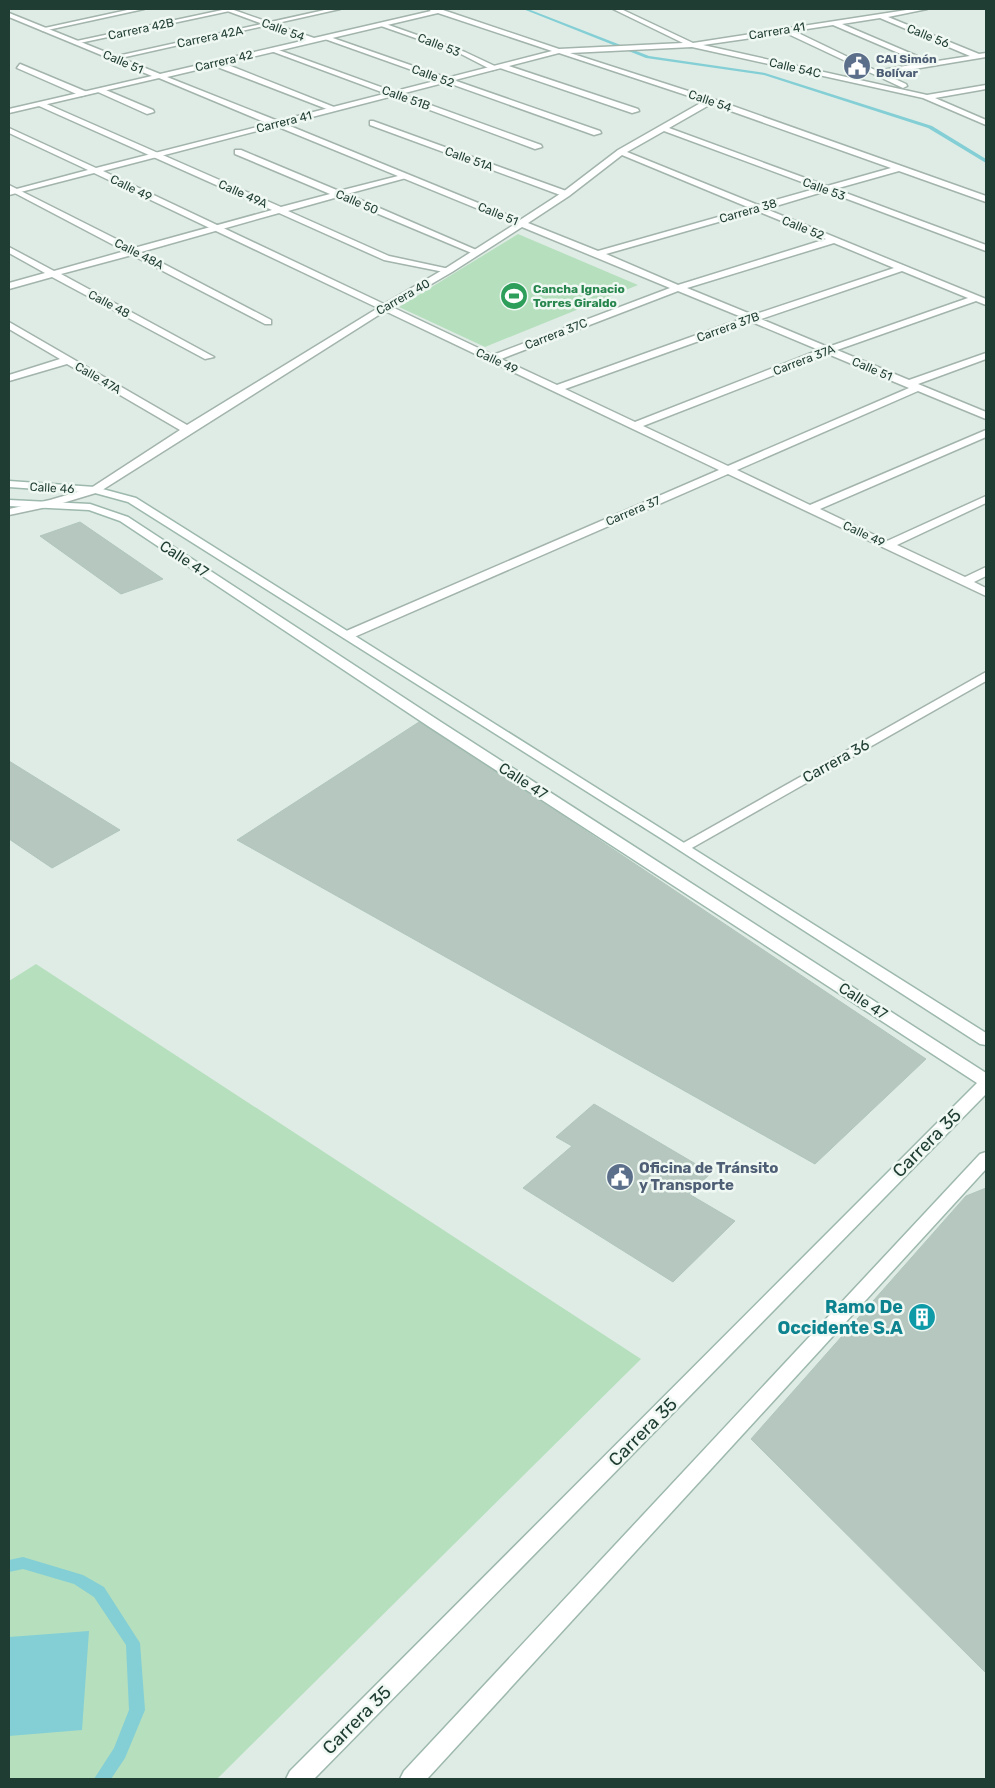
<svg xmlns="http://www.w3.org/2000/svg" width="995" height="1788" viewBox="0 0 995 1788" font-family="Rubik,sans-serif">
<rect width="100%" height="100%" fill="#dfece5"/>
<!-- green -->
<g fill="#b6dfbe">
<polygon points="518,234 638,285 485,347 399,307"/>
<polygon points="36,964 641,1359 217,1779 9,1779 9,981"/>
</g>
<!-- water -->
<polygon fill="#83cfd5" points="89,1631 82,1730 9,1736 9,1637"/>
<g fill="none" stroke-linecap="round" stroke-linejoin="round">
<!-- stream -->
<g fill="#83cfd5" fill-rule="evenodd">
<polygon points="523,9 528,9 649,56 765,73 932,126 986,159 986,163 928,128 764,75 646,58"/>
<polygon points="23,1557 83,1575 104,1587 140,1643 145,1710 125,1758 111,1779 94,1779 114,1748 129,1710 126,1645 94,1597 74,1584 23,1569 9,1572 9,1560"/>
</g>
</g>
<!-- building -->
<g fill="#b5c7be" stroke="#b1c6bc">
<polygon points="80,522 163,579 121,594 40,536"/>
<polygon points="419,722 571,821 926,1059 815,1164 237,840"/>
<polygon points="9,761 120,830 52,868 9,839"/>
<polygon points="594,1104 711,1173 689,1194 735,1221 673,1282 523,1188 572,1146 556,1137"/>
<polygon points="986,1188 986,1673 751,1439 966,1196"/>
</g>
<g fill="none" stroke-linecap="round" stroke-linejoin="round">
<!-- pedestrian casing -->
<g stroke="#a2b4ac" stroke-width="3">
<g id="pedestrian">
<polygon points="132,9 144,9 43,31 40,29"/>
<polygon points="227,9 239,9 75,44 72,42"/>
<polygon points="329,9 340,9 112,60 108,58"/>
<polygon points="383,23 465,52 499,68 492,70 461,54 381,26"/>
<polygon points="327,36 600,131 601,133 594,135 325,39"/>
<polygon points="273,48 541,145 542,147 535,149 271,51"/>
<polygon points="212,61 218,61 339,109 332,111 212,65"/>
<polygon points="20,64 87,92 88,94 81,96 17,68"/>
<polygon points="503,64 638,109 639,111 632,113 500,68"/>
<polygon points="101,88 153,110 154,112 147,114 98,92 97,90"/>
<polygon points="42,102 281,207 330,194 235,154 235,150 241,150 339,191 406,174 406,178 347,194 481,252 474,254 338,197 288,211 389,256 454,270 449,273 384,260 279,213 141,252 271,320 271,324 265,324 132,255 61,274 214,357 205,359 52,277 9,289 9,283 45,273 9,253 9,247 54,271 125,251 9,190 9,185 134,248 272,210 39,106 38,104"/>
<polygon points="373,121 569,192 570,194 563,196 370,125 370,121"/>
</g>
</g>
<!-- minor casing -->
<g stroke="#a2b4ac" stroke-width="3">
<g id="minor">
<path d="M222 9H231L314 38 431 11 428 9H440L559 49 683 43 613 9H621L693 43 913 9H927L888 17 979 54 986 53V57L884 74 906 84 907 86 903 88 786 33 703 45 927 95 986 85V89L935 98 986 120V125L923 98 692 47 570 53 713 99 986 196V202L899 171 835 189 986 245V251L826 191 766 209 986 299V305L976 301 837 350 909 380 986 353V359L918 384 986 412V419L918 391 737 470 810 505 986 430V437L820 509 887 541 986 496V503L897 545 965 577 986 567V576L974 582 986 588V596L728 474 352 638H344L342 635 344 632 719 470 385 311 99 492 56 505 9 515V509L50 500 91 488 180 430 67 364 9 381V375L60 359 9 329V322L187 425 378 308 94 173 9 195V191L88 170 9 133V128L96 168 269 124 159 78 9 113V109L152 76 9 17V13L160 74 306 40ZM438 13 552 51 278 121 167 77ZM880 18 970 56 931 62 842 24ZM833 25 922 63 877 71 794 31ZM559 53 704 101 618 150 563 192 520 220 285 124ZM711 104 891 168 827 186 669 128ZM276 126 515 224 446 268 384 304 103 171ZM664 131 818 188 758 205 627 152ZM622 155 750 208 598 251 528 223 569 196ZM757 211 826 239 678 285 606 254ZM522 227 670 288 493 355 392 307 452 272ZM834 243 894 268 753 315 687 288ZM902 271 968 298 828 347 761 319ZM678 291 744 318 557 385 501 359ZM752 322 819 350 635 422 565 389ZM828 354 909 388 728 466 643 426Z"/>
<polygon points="986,672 986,681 690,849 680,849 678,846"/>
</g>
</g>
<!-- secondary casing -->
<g stroke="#9db8ad" stroke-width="3">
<g id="secondary">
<polygon points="9,481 95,487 136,498 986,1033 986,1045 980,1044 662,839 128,502 95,493 9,487"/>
<polygon points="9,500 90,504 128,517 441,722 986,1073 986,1094 314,1779 286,1779 290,1771 977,1083 431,728 120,521 89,510 9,506"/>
<polygon points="986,1152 986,1169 427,1779 400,1779 404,1771 980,1154"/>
</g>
</g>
<!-- pedestrian -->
<use href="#pedestrian" fill="#fff" fill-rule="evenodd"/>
<!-- minor -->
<use href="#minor" fill="#fff" fill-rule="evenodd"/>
<!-- secondary -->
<use href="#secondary" fill="#fff" fill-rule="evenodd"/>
</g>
<!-- icons -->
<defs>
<g id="civic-disc" transform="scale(1.4375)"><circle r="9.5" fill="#5c6f8a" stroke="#f0f8f3"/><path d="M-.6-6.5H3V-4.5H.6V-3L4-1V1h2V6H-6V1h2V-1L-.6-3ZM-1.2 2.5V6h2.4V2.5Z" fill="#fff"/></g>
<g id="stadium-disc" transform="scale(1.4375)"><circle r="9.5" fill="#2e9e5b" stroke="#f0f8f3"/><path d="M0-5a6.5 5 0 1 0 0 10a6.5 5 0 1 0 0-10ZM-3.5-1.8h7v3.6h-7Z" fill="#fff"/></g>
<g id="building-disc" transform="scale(1.4375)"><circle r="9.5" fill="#0f9aa8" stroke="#f0f8f3"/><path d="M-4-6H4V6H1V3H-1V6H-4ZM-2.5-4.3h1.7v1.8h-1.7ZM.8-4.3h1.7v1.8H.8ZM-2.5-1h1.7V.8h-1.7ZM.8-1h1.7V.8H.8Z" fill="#fff"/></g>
</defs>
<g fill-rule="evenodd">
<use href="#civic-disc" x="857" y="66"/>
<use href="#stadium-disc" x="514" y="296"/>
<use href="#civic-disc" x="620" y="1177"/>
<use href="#building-disc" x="922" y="1317"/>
</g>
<g text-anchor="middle" stroke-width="5" stroke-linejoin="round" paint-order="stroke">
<!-- far-street labels -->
<g font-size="12" fill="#1f3d33" stroke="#f0f8f3">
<text transform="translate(141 29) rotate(-12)" y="4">Carrera 42B</text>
<text transform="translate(283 30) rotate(20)" y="4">Calle 54</text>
<text transform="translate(777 31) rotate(-9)" y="4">Carrera 41</text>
<text transform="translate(928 36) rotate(22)" y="4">Calle 56</text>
<text transform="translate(210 37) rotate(-12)" y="4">Carrera 42A</text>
<text transform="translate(439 45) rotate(21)" y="4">Calle 53</text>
<text transform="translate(224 61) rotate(-13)" y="4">Carrera 42</text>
<text transform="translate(123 62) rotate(23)" y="4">Calle 51</text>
<text transform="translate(795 68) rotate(13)" y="4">Calle 54C</text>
<text transform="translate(433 76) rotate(20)" y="4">Calle 52</text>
<text transform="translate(406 98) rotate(20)" y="4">Calle 51B</text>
<text transform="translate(710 101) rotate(19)" y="4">Calle 54</text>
<text transform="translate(284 122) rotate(-14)" y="4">Carrera 41</text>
<text transform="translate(469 159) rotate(20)" y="4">Calle 51A</text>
<text transform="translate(131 188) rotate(26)" y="4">Calle 49</text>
<text transform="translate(824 189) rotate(20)" y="4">Calle 53</text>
<text transform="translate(243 194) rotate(24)" y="4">Calle 49A</text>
<text transform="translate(357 202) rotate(23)" y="4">Calle 50</text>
<text transform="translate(748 211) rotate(-16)" y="4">Carrera 38</text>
<text transform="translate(498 214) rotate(22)" y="4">Calle 51</text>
<text transform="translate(803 228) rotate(22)" y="4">Calle 52</text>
<text transform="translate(139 254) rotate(27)" y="4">Calle 48A</text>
<text transform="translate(403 297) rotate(-30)" y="4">Carrera 40</text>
<text transform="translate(109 304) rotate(28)" y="4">Calle 48</text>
<text transform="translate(728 327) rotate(-20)" y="4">Carrera 37B</text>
<text transform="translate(556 334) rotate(-21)" y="4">Carrera 37C</text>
<text transform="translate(804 360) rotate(-21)" y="4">Carrera 37A</text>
<text transform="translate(497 361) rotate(25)" y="4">Calle 49</text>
<text transform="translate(872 369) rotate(23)" y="4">Calle 51</text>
<text transform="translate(98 378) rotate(30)" y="4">Calle 47A</text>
<text transform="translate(52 488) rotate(3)" y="4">Calle 46</text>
<text transform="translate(633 511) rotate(-23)" y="4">Carrera 37</text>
<text transform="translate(864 534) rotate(25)" y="4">Calle 49</text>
</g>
<!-- far-service labels -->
<g font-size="12" font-weight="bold" fill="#4e5e75" stroke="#f0f8f3" text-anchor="start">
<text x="876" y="63">CAI Simón<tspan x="876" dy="14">Bolívar</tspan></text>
</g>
<!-- far-leisure labels -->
<g font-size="12" font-weight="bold" fill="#27864d" stroke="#f0f8f3" text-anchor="start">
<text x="533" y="293">Cancha Ignacio<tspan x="533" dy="14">Torres Giraldo</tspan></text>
</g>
<!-- street labels -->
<g font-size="15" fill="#1f3d33" stroke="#f0f8f3">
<text transform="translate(184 559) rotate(33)" y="5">Calle 47</text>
<text transform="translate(836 761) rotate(-29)" y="5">Carrera 36</text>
<text transform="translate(523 781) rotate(33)" y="5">Calle 47</text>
<text transform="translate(863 1001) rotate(33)" y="5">Calle 47</text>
</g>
<!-- service labels -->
<g font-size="15" font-weight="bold" fill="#4e5e75" stroke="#f0f8f3" text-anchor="start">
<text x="639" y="1173">Oficina de Tránsito<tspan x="639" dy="17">y Transporte</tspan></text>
</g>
<!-- near-street labels -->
<g font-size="18" fill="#1f3d33" stroke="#f0f8f3">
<text transform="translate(927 1143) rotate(-45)" y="6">Carrera 35</text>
<text transform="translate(643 1432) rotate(-45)" y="6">Carrera 35</text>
<text transform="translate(357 1720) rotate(-45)" y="6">Carrera 35</text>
</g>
<!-- near-culture labels -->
<g font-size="18" font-weight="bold" fill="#0d838f" stroke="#f0f8f3" text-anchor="end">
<text x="903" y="1313">Ramo De<tspan x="903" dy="21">Occidente S.A</tspan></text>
</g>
</g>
<!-- border -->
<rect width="995" height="1788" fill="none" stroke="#1f3d33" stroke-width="20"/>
</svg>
